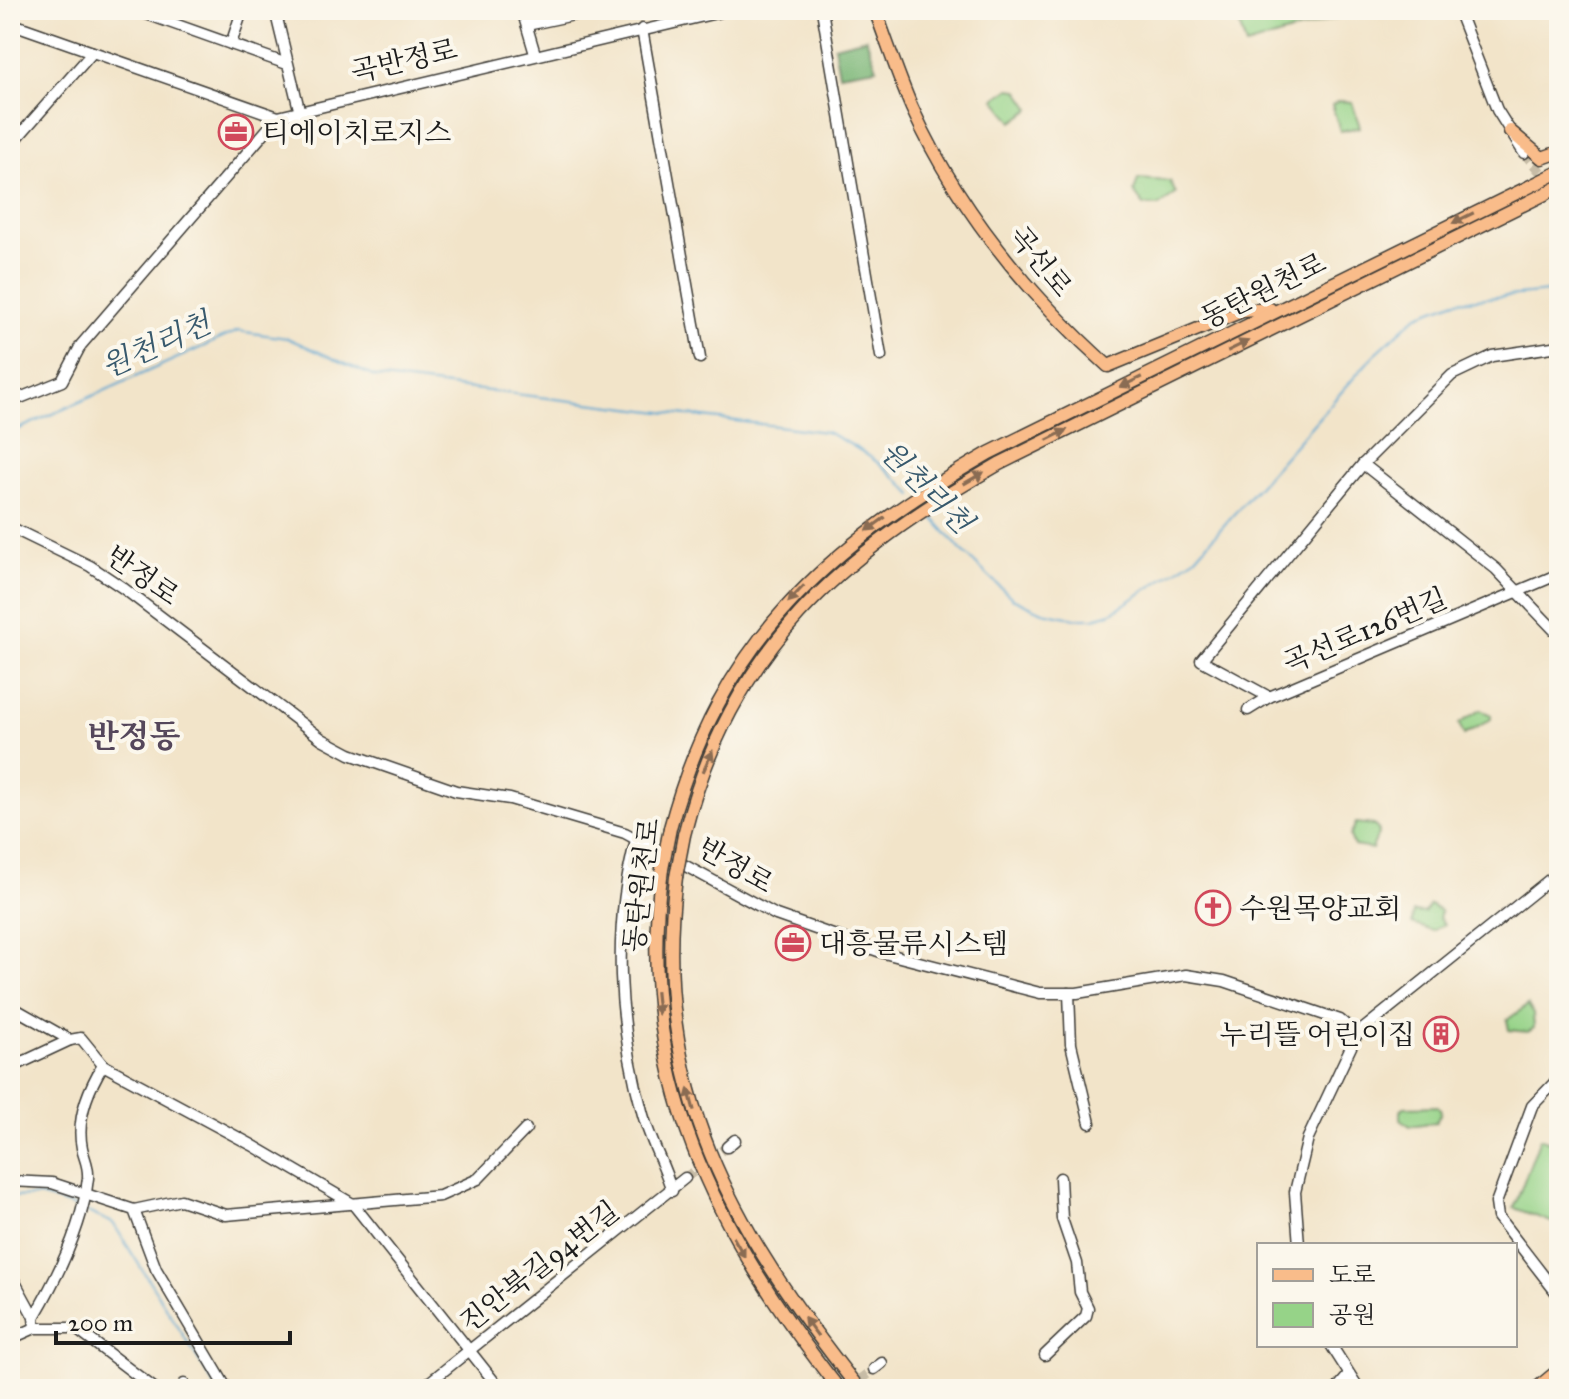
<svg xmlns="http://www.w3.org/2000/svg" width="1569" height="1399" viewBox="0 0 1569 1399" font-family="'IM FELL Great Primer','Noto Serif KR',serif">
<rect width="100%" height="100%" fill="#fbf7ec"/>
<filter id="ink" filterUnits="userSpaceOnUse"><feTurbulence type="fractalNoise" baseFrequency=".0125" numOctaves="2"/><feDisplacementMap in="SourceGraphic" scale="16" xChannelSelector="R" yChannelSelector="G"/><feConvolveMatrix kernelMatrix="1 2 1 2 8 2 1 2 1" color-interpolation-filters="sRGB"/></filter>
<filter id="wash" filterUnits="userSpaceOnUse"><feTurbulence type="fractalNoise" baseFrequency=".006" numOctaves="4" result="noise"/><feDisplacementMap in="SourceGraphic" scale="32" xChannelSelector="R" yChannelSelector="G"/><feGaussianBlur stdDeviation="1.8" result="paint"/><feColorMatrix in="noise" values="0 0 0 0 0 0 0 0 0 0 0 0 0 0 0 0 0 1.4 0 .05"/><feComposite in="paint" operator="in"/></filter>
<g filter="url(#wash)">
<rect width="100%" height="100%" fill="#f2e4c9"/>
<!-- green -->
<g fill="#96d388" stroke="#597852" stroke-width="2">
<polygon points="1235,10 1361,10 1246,46"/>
<polygon points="1009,89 1018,90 1031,109 1013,122 995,99"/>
<polygon points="1339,101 1352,102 1360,127 1340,131 1332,105"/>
<polygon points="1138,179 1170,181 1176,194 1159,206 1144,205 1134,192"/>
<polygon points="1480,710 1491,715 1491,719 1464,735 1459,724"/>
<polygon points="1356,823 1374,825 1379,831 1372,849 1354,846 1350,836"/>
<polygon points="1430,905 1441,911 1439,918 1444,924 1433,931 1412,924 1413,912 1424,913"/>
<polygon points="1528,1005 1533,1014 1534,1028 1528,1032 1509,1030 1507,1020"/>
<polygon points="1438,1106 1441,1112 1436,1122 1410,1126 1400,1119 1400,1112 1404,1107"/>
<polygon points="1540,1138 1559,1146 1559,1225 1514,1208"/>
</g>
<!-- forest -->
<polygon fill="#78b574" stroke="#4a6848" stroke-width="2" points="866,38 877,68 839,74 834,46"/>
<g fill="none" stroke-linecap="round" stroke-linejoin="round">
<!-- stream -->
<g stroke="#57a4d0" stroke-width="2">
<path d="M10 433 238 331 287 338 375 377 826 432C859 447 889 468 913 495"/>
<polyline points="928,512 961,550 1012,598 1043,612 1073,618 1094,618 1111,613 1195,558 1374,355 1418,315 1456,301 1559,291"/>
<polyline points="10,1197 40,1196 79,1208"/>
<polyline points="85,1211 113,1223 217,1389"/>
</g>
</g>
</g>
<g filter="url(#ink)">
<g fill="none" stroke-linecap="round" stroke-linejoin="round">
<!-- minor-tunnel -->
<g stroke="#c7bca6" stroke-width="10" stroke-dasharray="10 5" stroke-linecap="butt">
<polyline points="1524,153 1550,183"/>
<polyline points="685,1178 727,1147"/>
<polyline points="847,1389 874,1369"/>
</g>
<!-- minor casing -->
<g stroke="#3c3a36" stroke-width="13">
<g id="minor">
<polyline points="135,10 287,64"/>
<polyline points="275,10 299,109"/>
<polyline points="522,10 535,54"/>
<polyline points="822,10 881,356"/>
<polyline points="1458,10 1497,110 1524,153"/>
<polyline points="10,23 278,117 729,10"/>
<polyline points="527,25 597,10"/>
<polyline points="642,29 700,358"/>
<polyline points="231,44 240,17 238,10"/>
<polyline points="10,146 93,52"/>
<polyline points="1559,346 1492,356 1452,375 1363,464 1201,660 1269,697 1559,574"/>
<polyline points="10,402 62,381 81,345 278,117"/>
<polyline points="1363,464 1496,569 1559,635"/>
<polyline points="10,527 90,566 123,588 322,739 350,754 456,791 510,799 625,833 776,915 884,953 1040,993 1077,993 1186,975 1224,981 1340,1020 1357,1034"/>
<polyline points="1248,710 1269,697"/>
<path d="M636 840C612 928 618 1023 642 1111 649 1139 664 1164 672 1191"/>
<polyline points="1069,993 1071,1044 1090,1123"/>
<polyline points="10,1006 70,1040 81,1038 103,1065 252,1145 353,1204 500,1389"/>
<polyline points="10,1068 70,1040"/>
<polyline points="1559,1078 1532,1106 1496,1203 1498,1217 1559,1296"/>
<polyline points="727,1147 735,1140"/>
<polyline points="10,1181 52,1183 134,1210 156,1269 227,1389"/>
<polyline points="134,1210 181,1200 226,1215 440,1196 478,1179 526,1129"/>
<polyline points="1299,1245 1295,1192 1308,1138 1357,1034 1559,872"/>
<polyline points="10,1273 34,1317"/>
<path d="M35 1328 34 1317C58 1276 83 1226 88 1178 89 1165 84 1159 82 1148 76 1119 89 1088 103 1065"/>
<polyline points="10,1339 35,1328 75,1328 155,1389"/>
<polyline points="1331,1345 1359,1389"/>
<polyline points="1045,1355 1086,1316 1088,1308 1080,1292 1077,1263 1062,1219 1060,1178"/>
<polyline points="874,1369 882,1363"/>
<polyline points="182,1389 184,1384"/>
<polyline points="421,1389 685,1178"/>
<polyline points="1337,1389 1348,1376"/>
</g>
</g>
<!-- major casing -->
<g stroke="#3c3a36" stroke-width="15">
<g id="major">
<path d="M875 10C887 42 898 76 912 108 957 207 1028 294 1108 366L1242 311 1270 309"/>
<polyline points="1510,131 1542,158 1559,152"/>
<path d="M670 828C720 641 828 546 989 453L1559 172"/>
<path d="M684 835C731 649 839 556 999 464L1559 187"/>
<path d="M662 869C633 1076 715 1231 839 1389"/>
<path d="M676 877C650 1089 732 1229 859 1389"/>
<polyline points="1536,1389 1559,1370"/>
</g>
</g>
<!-- minor -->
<use href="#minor" stroke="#fff" stroke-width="10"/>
<!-- major -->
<use href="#major" stroke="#f9bc8a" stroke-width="12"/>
<!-- major-bridge casing -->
<g stroke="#3c3a36" stroke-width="15" stroke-linecap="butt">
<g id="major-bridge">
<polyline points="662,869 670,828"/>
<polyline points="676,877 684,835"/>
</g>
</g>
<!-- major-bridge -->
<use href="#major-bridge" stroke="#f9bc8a" stroke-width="12"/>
</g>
<!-- one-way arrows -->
<defs><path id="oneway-solid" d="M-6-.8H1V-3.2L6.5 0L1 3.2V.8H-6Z" transform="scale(2)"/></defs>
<g fill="#8a6c53">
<use href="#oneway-solid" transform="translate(1463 218) rotate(154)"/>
<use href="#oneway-solid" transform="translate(1238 346) rotate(-26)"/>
<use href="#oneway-solid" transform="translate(1131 382) rotate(154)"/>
<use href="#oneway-solid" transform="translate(1057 435) rotate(-27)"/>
<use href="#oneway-solid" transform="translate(974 478) rotate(-30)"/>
<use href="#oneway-solid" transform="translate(876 524) rotate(144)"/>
<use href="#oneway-solid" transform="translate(796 594) rotate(133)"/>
<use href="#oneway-solid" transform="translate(708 761) rotate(-66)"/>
<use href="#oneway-solid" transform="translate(657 1003) rotate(84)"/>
<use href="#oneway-solid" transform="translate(691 1099) rotate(-105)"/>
<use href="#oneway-solid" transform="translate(739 1247) rotate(60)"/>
<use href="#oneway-solid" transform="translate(811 1327) rotate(-127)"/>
</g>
</g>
<!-- icons -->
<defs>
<g id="office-ring" transform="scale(1.8)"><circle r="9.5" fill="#fbf7ec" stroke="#d1495b" stroke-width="1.5"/><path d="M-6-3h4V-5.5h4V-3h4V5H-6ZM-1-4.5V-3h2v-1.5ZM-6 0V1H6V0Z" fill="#d1495b"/></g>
<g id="church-ring" transform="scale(1.8)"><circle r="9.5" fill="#fbf7ec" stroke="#d1495b" stroke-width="1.5"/><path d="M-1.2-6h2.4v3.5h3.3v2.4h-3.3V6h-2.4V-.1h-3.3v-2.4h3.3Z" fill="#d1495b"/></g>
<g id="building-ring" transform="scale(1.8)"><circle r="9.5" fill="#fbf7ec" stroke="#d1495b" stroke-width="1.5"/><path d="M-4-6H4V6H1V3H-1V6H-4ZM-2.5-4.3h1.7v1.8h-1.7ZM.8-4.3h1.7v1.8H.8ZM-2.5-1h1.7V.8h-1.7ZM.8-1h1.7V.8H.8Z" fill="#d1495b"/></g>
</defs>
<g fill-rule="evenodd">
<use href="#office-ring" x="236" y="132"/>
<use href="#church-ring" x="1213" y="908"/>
<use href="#office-ring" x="793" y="943"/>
<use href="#building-ring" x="1441" y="1034"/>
</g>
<g text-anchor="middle" stroke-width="8" stroke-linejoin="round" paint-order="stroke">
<!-- street labels -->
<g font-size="28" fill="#1c1c1c" stroke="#fbf7ec">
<text transform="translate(404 60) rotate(-13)" y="10">곡반정로</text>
<text transform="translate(1041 261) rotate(51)" y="10">곡선로</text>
<text transform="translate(1263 290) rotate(-26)" y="10">동탄원천로</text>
<text transform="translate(143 575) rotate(35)" y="10">반정로</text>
<text transform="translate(1365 630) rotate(-23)" y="10">곡선로126번길</text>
<text transform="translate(736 865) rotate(30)" y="10">반정로</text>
<text transform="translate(641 885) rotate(-83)" y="10">동탄원천로</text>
<text transform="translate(539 1266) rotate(-38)" y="10">진안북길94번길</text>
</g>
<!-- poi labels -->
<g font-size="28" fill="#1c1c1c" stroke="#fbf7ec" text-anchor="start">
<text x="262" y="142">티에이치로지스</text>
<text x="1239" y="918">수원목양교회</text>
<text x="819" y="953">대흥물류시스템</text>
<text x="1415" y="1044" text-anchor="end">누리뜰 어린이집</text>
</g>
<!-- water labels -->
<g font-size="30" font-style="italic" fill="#37596d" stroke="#fbf7ec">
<text transform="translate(156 345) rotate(-24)" y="10">원천리천</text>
<text transform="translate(926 487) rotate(45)" y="10">원천리천</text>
</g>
<!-- quarter labels -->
<g font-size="32" font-weight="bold" fill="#55475b" stroke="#fbf7ec">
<text x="134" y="747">반정동</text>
</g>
</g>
<!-- margin -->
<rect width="1569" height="1399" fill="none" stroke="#fbf7ec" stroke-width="40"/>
<!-- legend -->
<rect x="1257" y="1243" width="260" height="104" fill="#fbf7ec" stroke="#a29f99" stroke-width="2"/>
<rect x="1273" y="1269" width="40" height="12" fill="#f9bc8a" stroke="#a29f99" stroke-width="2"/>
<text x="1329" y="1283" font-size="24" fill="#1c1c1c">도로</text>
<rect x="1273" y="1303" width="40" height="24" fill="#96d388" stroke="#a29f99" stroke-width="2"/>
<text x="1329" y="1323" font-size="24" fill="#1c1c1c">공원</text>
<!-- scale -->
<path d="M56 1331v12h234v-12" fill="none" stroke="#1c1c1c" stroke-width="4"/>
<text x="68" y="1331" font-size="24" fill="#1c1c1c" stroke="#fbf7ec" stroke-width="6" paint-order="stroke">200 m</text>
</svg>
